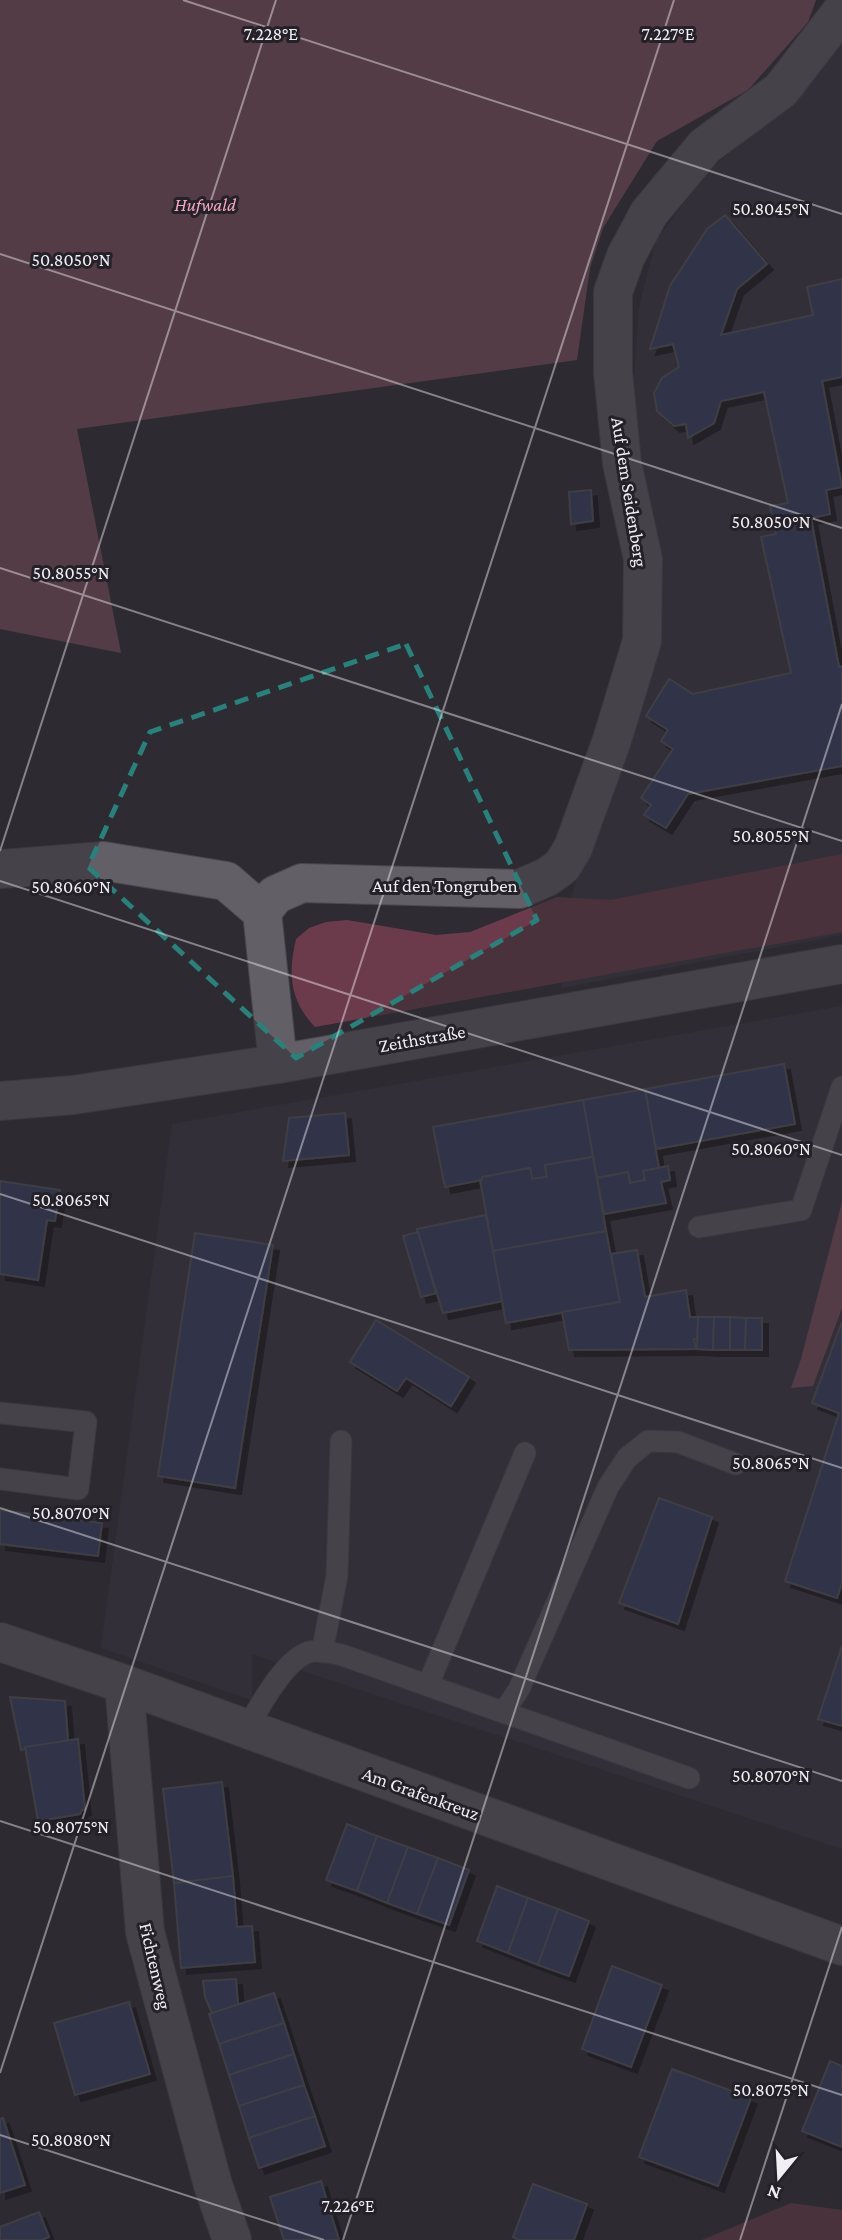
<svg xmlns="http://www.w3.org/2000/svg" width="842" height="2240" viewBox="0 0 842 2240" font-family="'Crimson Pro',serif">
<defs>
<filter id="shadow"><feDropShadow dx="6" dy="6" stdDeviation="0" flood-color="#0009"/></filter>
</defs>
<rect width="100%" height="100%" fill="#2e2b32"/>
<!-- built -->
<g fill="#393440">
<polygon points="842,44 842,935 561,988 573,891 659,646 661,563 632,409 639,308 656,241 707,172 778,112"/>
<polygon points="842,1006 842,1849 252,1654 252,1700 101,1648 172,1124"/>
</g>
<!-- green -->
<g fill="#6c3b4b">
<path d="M842 854V932L315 1027C289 1000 288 973 296 939L309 928 326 922 347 920 436 935 470 932 557 897 611 900Z"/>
<polygon points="791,2203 842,2210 842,2240 702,2240"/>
</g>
<!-- forest -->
<g fill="#845161">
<polygon points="0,0 816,0 808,22 748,90 657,141 603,228 590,268 577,360 77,429 121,653 0,629"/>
<polygon points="842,1202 842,1308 813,1386 791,1388 801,1359"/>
</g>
<!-- building -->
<g fill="#353c66" stroke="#53545c" stroke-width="2" filter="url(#shadow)">
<polygon points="725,215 767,264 737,289 721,335 813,315 807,287 842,279 842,377 822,381 842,487 826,490 830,514 811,518 839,667 842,666 842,766 688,794 666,828 644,815 651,805 641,798 673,749 661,741 668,730 646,716 669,679 693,694 791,673 761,537 776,534 770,506 788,503 764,392 721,401 714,423 688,438 686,424 674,426 657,411 654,393 662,378 679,367 673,344 650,349 670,286 707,229"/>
<polygon points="591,490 593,521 571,524 569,492"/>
<polygon points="784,1064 795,1124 656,1149 645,1089"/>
<polygon points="645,1089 659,1168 643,1171 645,1180 630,1183 628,1172 597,1178 583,1100"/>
<polygon points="583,1100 593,1157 545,1165 547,1177 532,1179 530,1168 482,1177 482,1180 445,1187 433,1127"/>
<polygon points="345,1113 349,1155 283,1161 289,1118"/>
<polygon points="593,1157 606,1231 493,1251 480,1180 482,1180 482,1177 530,1168 532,1179 547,1177 545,1165"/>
<polygon points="668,1166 670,1180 661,1182 666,1203 604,1214 597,1178 628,1172 630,1183 645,1180 643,1171"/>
<polygon points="0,1181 60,1190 55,1221 47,1220 38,1280 0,1274"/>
<polygon points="486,1215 503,1301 443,1313 417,1229"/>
<polygon points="606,1231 620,1302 506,1323 493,1251"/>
<polygon points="418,1232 436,1293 421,1297 403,1236"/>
<polygon points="195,1233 273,1245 235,1488 158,1476"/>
<polygon points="637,1250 645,1297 686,1290 690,1317 698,1317 697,1339 694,1339 696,1349 569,1350 562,1312 620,1302 611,1254"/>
<polygon points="698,1317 714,1317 713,1350 697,1349"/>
<polygon points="714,1317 730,1317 730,1350 713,1350"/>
<polygon points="730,1317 746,1318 745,1350 730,1350"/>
<polygon points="746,1318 762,1318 762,1350 745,1350"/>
<polygon points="376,1320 469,1377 451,1406 406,1378 397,1391 350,1362"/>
<polygon points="842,1322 842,1583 837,1598 785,1581 839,1413 812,1403"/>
<polygon points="659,1498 712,1517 678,1624 619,1603"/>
<polygon points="0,1510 102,1523 98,1556 0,1544"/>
<polygon points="842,1646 842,1726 818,1719"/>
<polygon points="10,1697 65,1701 68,1740 21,1750"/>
<polygon points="78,1739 85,1809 82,1810 80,1814 38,1821 25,1747"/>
<polygon points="222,1782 233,1876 174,1883 163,1789"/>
<polygon points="347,1824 377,1836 357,1891 326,1880"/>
<polygon points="377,1836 408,1847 387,1903 357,1891"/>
<polygon points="408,1847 438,1858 417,1914 387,1903"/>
<polygon points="438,1858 469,1870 449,1925 417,1914"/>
<polygon points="233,1876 237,1927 252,1926 255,1962 181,1968 174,1883"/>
<polygon points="497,1886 528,1898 508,1953 477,1941"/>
<polygon points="528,1898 558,1909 538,1965 508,1953"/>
<polygon points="558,1909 589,1921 569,1976 538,1965"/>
<polygon points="612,1966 662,1985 631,2067 582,2049"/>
<polygon points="236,1979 238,2005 212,2013 205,1997 203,1981"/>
<polygon points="274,1993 284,2023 219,2044 209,2014"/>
<polygon points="129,2002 150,2074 75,2095 54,2023"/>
<polygon points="284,2023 294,2054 229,2075 219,2044"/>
<polygon points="294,2054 304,2085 239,2106 229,2075"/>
<polygon points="830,2061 842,2066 842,2147 802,2131"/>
<polygon points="672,2069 751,2098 718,2186 639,2157"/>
<polygon points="304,2085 315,2116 249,2138 239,2106"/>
<polygon points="315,2116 325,2146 259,2168 249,2138"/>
<polygon points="3,2118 25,2185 0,2193 0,2119"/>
<polygon points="321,2181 339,2240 284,2240 270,2197"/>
<polygon points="533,2184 587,2204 574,2240 519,2240 513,2237"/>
<polygon points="39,2212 49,2237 42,2240 0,2240 0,2227"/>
</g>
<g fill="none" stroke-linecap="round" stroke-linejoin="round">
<!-- service casing -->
<g stroke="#4b484e" stroke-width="23">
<g id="service">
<polyline points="699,1227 801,1210 842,1087"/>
<polyline points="0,1413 86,1422 78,1489 0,1479"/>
<polyline points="322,1652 337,1576 341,1441"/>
<polyline points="428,1685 525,1453"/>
<polyline points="504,1712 519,1689 608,1487 627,1458 648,1441 678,1442 736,1464"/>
<path d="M246 1729C260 1707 283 1661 309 1652 317 1649 332 1653 342 1655L689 1778"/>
</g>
</g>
<!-- minor casing -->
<g stroke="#4b484e" stroke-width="40">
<g id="minor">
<polyline points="0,869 103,861 226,881 262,912"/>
<polyline points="278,1064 262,912 275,895 302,883 519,889 547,877 562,866 573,848 612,740 642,641 643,559 622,463 613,372 613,292 626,256 649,213 705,146 781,90 842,11"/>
<polyline points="0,1642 124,1684 842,1946"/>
<polyline points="124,1684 145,1932 213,2185 232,2240"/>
</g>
</g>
<!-- tertiary casing -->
<g stroke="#4b484e" stroke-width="40">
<polyline id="tertiary" points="0,1101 73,1095 278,1064 842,964"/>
</g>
<!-- service -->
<use href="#service" stroke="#625f67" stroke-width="21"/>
<!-- minor -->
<use href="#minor" stroke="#625f67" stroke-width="38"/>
<!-- tertiary -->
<use href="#tertiary" stroke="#625f67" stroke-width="38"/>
</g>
<!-- marked area -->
<path d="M0 0H842V2240H0ZM406 644 537 920 296 1058 88 867 150 732Z" fill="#2e2b32" fill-opacity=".55" fill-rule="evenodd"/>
<path fill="none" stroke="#26827b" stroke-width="5" stroke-dasharray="14 9" stroke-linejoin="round" d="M406 644 537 920 296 1058 88 867 150 732Z"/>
<!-- ticks -->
<path fill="none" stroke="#f1eff4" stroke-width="2" stroke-opacity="0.45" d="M183 0 842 214M0 254 842 528M0 568 842 841M0 851 276 0M0 881 842 1155M0 1194 842 1468M0 1508 842 1781M0 1821 842 2095M0 2073 674 0M0 2135 324 2240M343 2240 842 704M740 2240 842 1927"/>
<g text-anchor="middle" stroke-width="6" stroke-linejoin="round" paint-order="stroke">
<!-- park labels -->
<g font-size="19" font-style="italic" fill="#f8a6c0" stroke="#242128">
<text x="205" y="211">Hufwald</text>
</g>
<!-- street labels -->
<g font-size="19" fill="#f1eff4" stroke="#242128">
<text transform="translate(630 492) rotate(81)" y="7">Auf dem Seidenberg</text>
<text x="445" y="892">Auf den Tongruben</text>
<text transform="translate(422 1038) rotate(-10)" y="7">Zeithstraße</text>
<text transform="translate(421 1793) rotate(20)" y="7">Am Grafenkreuz</text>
<text transform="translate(156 1966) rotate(77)" y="7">Fichtenweg</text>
</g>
</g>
<g font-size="18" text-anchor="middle" fill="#f1eff4" stroke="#242128" stroke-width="6" stroke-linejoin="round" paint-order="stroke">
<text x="271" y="40">7.228°E</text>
<text x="668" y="40">7.227°E</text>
<text x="771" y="215">50.8045°N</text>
<text x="71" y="266">50.8050°N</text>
<text x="771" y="528">50.8050°N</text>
<text x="71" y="579">50.8055°N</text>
<text x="771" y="842">50.8055°N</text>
<text x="71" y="893">50.8060°N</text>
<text x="771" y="1155">50.8060°N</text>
<text x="71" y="1206">50.8065°N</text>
<text x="771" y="1469">50.8065°N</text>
<text x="71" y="1519">50.8070°N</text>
<text x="771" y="1782">50.8070°N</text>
<text x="71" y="1833">50.8075°N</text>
<text x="771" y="2096">50.8075°N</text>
<text x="71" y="2146">50.8080°N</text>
<text x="348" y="2212">7.226°E</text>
</g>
<!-- north arrow -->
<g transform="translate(779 2177) rotate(198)" stroke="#242128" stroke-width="5" paint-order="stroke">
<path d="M0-5L12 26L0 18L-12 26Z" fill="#f1eff4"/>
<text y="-10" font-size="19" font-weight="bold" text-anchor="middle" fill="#f1eff4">N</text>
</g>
</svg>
